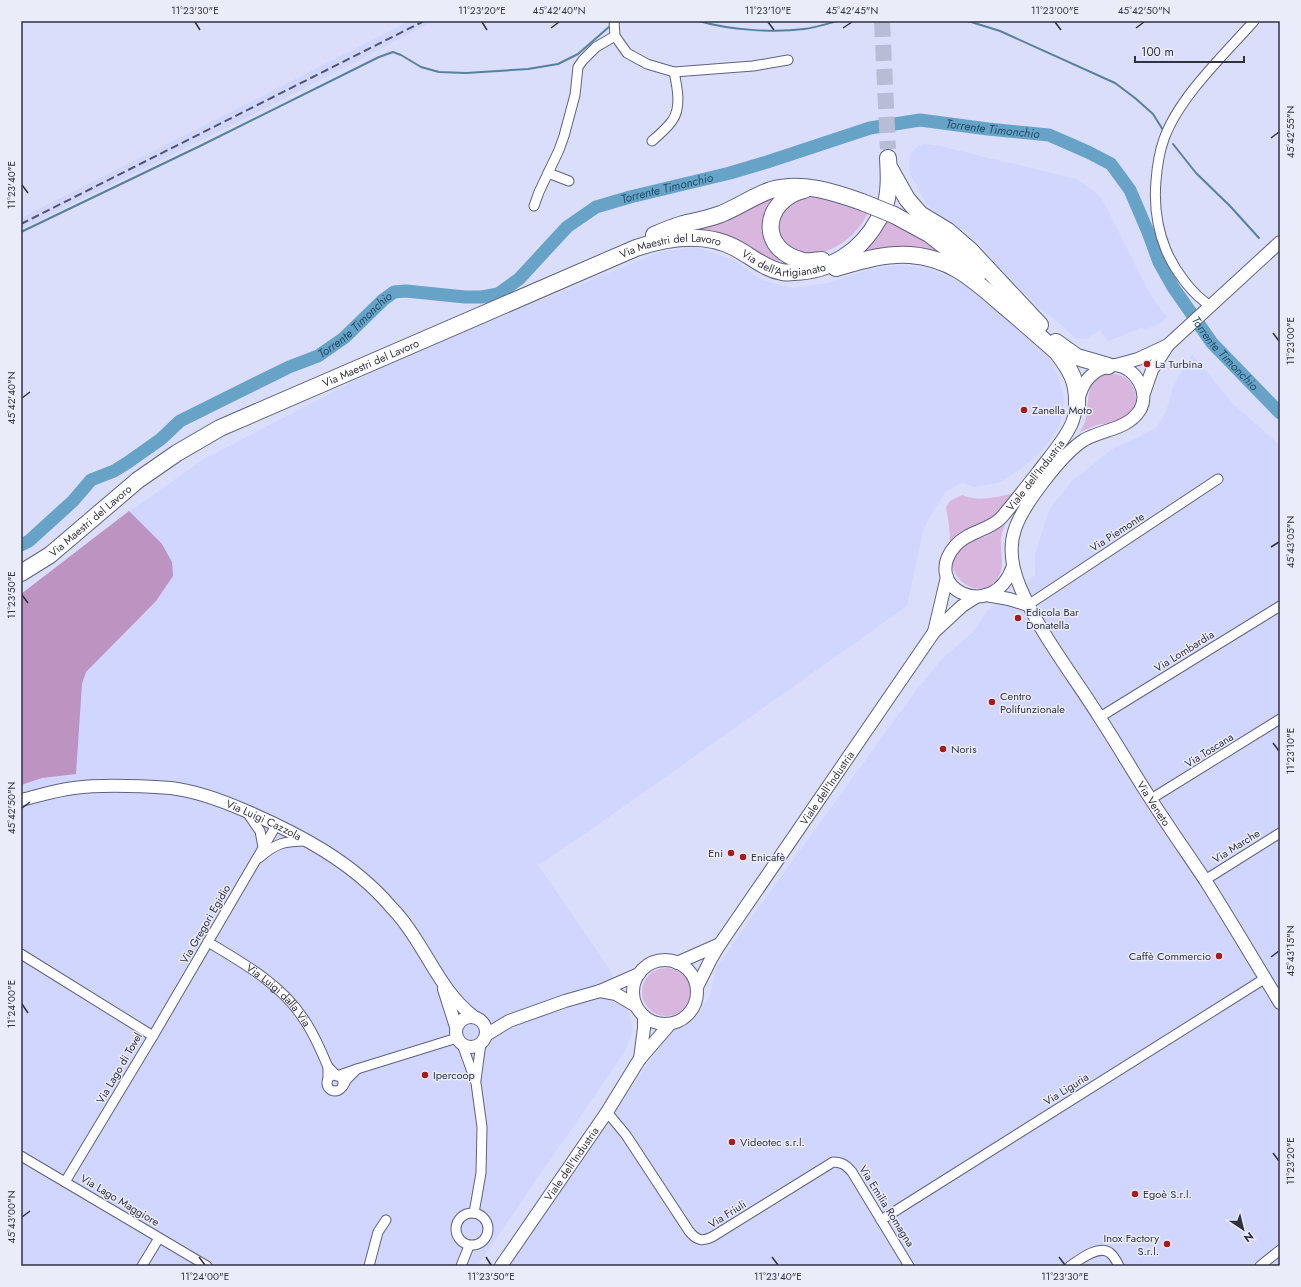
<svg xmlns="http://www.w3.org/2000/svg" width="1301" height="1287" viewBox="0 0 1301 1287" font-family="Jost,sans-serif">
<rect width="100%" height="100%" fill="#dadefa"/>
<!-- built -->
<g fill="#d0d6ff">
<polygon points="410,21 434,21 244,119 21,229 21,218"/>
<polygon points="925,144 940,146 1076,179 1095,192 1102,199 1151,296 1167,317 1159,324 1144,330 1143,327 1108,341 1100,330 1086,339 1075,338 1060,324 1037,306 996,264 980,245 980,241 968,238 970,232 959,229 940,217 926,204 910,173 909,162 911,153 918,146"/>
<polygon points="695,247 732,259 762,280 793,288 827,283 871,269 900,265 929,269 963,283 984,297 1017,329 1033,340 1053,363 1064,396 1063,411 1059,426 1051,439 1042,450 1021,469 998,483 976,487 962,483 946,491 929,518 923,531 907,606 599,824 538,865 609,968 629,1013 633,1031 624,1053 477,1266 21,1266 21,594 137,506 204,459 399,358 660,252"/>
<polygon points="1192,354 1234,405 1280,445 1280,1266 507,1266 591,1144 666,1038 677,1025 698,1014 710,996 716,969 744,928 914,693 941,660 973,632 987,611 1035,575 1035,554 1050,508 1073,480 1114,448 1139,437 1157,427 1166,412 1173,387"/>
</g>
<!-- green -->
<g fill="#d8b6dd">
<polygon points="786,192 772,207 788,262 774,260 683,231"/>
<path d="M807 195 824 197 868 213C858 233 842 247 820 253 814 255 804 257 798 254 791 251 784 245 778 240L776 216 783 206Z"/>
<path d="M886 220C912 232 932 245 955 263L859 254Z"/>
<path d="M1111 373C1121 375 1128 377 1133 387 1142 405 1131 420 1112 423 1107 424 1102 423 1097 425 1091 427 1085 430 1080 432 1082 428 1085 423 1086 418 1090 398 1084 377 1111 373Z"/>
<path d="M1019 492 990 522 963 531 950 541 949 525 946 507 950 501 962 495C981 503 999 496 1019 492Z"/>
<path d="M1005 525C1003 530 1001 535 1001 540 1000 554 1006 567 997 579 977 606 938 571 958 548 964 541 980 539 989 535 994 532 999 528 1005 525Z"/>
<circle cx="666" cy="992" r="24"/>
</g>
<!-- forest -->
<polygon fill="#bd93c2" points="129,511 162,544 172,562 173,576 156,601 86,672 82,684 76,774 42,778 21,785 21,594"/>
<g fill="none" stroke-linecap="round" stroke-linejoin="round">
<!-- stream -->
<g stroke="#57819e" stroke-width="2">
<path d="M699 21C729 30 774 33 804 29 815 28 826 24 837 21"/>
<polyline points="968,21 1000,31 1115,83 1135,98 1153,114 1163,130"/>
<polyline points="1173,144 1196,173 1230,206 1259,238"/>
<polyline points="21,232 200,146 379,57 393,52 401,55 421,67 439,72 466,73 528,69 558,64 578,54 610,26"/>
</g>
<!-- river -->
<path stroke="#67a3c6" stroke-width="13" id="s1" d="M21 545 29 541 73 501 91 480 114 471 127 463 161 439 180 421 289 367 318 356 344 338 383 300 394 292 406 291 465 297H482L498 294 519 279 567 227 596 207 630 197 730 173 767 162 870 128 920 120 988 129 1049 135 1088 152 1111 164 1130 190 1148 232 1159 262 1173 287 1212 343 1280 413"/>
<!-- highway-tunnel -->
<polyline stroke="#b8bcd5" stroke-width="16" stroke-dasharray="16 8" stroke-linecap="butt" points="882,21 888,149"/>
<!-- street casing -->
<g stroke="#5e627f" stroke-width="11">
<g id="street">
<polyline points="614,21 615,36 627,53 647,64 674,72 753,66 788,60"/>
<path d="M652 141C659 135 667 128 672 121 682 108 677 86 674 72"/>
<polyline points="548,173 569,181"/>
<polyline points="534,206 539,192 559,150 564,136 575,95 578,67 583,60 596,47 615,36"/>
<path d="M1211 306C1192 295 1174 269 1166 250 1157 228 1154 204 1156 181 1157 167 1159 153 1164 139 1179 97 1224 55 1254 21"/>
<polyline points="1028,605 1218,479"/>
<polyline points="1100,717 1280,606"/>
<polyline points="1151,799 1280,719"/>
<polyline points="246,811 260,831 263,847"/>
<path d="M259 858C276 843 284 841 307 841"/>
<polyline points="1205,880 1280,833"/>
<path id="s2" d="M208 942C243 963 281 984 303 1018 314 1033 321 1051 328 1067"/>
<polyline points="21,954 153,1036 65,1182"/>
<polyline points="153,1036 277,824"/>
<polyline points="462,1044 476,1083 482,1127 481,1173 474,1213"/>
<polyline points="357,1069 457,1038"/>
<circle cx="335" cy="1083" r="8"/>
<polyline points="328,1079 328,1067 337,1076 357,1069 347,1079 343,1086"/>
<polyline points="476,1080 481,1043"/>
<path d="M607 1112 626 1135 689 1231C696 1240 702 1242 712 1237L833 1162C842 1162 846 1165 852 1172L909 1266"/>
<polyline points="21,1156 207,1266"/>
<circle cx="472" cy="1229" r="16"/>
<polyline points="881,1220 1264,979"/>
<polyline points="142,1266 159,1238"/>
<polyline points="369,1266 378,1232 386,1220"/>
<polyline points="461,1266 469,1246"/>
<path d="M1070 1266C1079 1260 1099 1244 1110 1253 1114 1256 1117 1262 1119 1266"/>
<polyline points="1260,1266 1280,1250"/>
</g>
</g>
<!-- secondary casing -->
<g stroke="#5e627f" stroke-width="14">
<g id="secondary">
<polyline points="1116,365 1138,359 1168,345"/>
<polyline points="1144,393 1152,370 1168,345 1280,242"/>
<path id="s3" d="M1013 566C993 625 918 587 956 545 969 531 988 531 1001 518 1014 503 1026 487 1038 472 1050 456 1064 441 1072 423 1078 407 1078 385 1093 374 1098 369 1109 365 1116 365 1136 368 1150 392 1140 410 1127 430 1103 429 1084 440 1062 454 1023 505 1015 529 1008 549 1012 568 1020 587 1040 634 1073 675 1100 718 1117 744 1133 772 1150 798 1168 826 1187 853 1205 880 1231 921 1255 962 1280 1003"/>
<polyline points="986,595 1009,599 1028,605"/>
<polyline points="934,632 947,577"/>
<path id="s4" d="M21 800C38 796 56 790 74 788 104 784 141 786 171 788 196 791 223 801 246 811 299 834 353 862 391 907 400 916 408 927 415 938 434 967 446 995 474 1017"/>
<circle cx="665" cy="992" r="32"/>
<polyline points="677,963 720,944"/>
<path id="s5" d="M697 987 711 959 720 944 934 632 962 606 976 597"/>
<polyline points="444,989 456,1027"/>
<polyline points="600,991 616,994 636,1006"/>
<circle cx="471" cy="1032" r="15"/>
<polyline points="486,1035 509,1021 565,1001 600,991 639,974"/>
<polyline points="640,1059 644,1028 644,1016"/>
<path id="s6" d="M501 1266 607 1112 639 1060 670 1024"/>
</g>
</g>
<!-- highway casing -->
<g stroke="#5e627f" stroke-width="18">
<g id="highway">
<polyline points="889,167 907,199 920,214 948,231 970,250 1040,325"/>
<path d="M804 190C762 200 757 251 804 261 809 262 816 260 822 260"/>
<polyline points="894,215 929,234 979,273"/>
<path d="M654 235C663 231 673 227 683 224 696 221 708 219 721 214 738 207 754 196 771 190 801 181 834 192 862 202"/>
<path d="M836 268C860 261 885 253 910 255 952 258 975 281 1004 306 1022 321 1040 337 1057 352 1071 370 1078 382 1077 405"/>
<polyline points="1056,342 1077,357 1108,366"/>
<path id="s7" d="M21 573 50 555 138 480 177 453 220 428 636 248C669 237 707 231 739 250 753 258 766 269 782 272 786 273 791 272 794 272 831 271 861 251 878 220 880 217 883 213 884 209 890 193 889 175 888 158"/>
</g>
</g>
<!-- street -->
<use href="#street" stroke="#fff" stroke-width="9"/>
<!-- secondary -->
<use href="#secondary" stroke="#fff" stroke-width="12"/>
<!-- highway -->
<use href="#highway" stroke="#fff" stroke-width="16"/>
<!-- rail -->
<polyline stroke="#535465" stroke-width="2" stroke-dasharray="8 4" stroke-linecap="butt" points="21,224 424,21"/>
<!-- highway-bridge casing -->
<g stroke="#5e627f" stroke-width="18" stroke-linecap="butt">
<polyline id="highway-bridge" points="862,202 894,215"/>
</g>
<!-- highway-bridge -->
<use href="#highway-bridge" stroke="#fff" stroke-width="16"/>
</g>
<!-- ticks -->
<path fill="none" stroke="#313240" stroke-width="1.5" d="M195 22 200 30M482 22 487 30M768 22 774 30M1055 22 1061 30M551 28 559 22M843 28 852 22M1136 28 1144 22M1271 138 1279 132M22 185 28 193M1273 333 1279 341M22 398 30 392M1271 547 1279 542M22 595 28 603M1273 743 1279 751M22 808 30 802M1271 957 1279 951M22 1004 28 1013M1273 1153 1279 1161M22 1217 30 1211M199 1257 205 1265M486 1257 491 1265M772 1257 778 1265M1059 1257 1065 1265"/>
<!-- markers -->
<g fill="#ab1a15" stroke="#eaecfa" stroke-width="1.5">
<circle cx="1147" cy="364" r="4"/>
<circle cx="1024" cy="410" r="4"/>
<circle cx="1018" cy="618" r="4"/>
<circle cx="992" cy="702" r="4"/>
<circle cx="943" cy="749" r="4"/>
<circle cx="731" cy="853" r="4"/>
<circle cx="743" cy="857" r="4"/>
<circle cx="1219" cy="956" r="4"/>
<circle cx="425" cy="1075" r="4"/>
<circle cx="732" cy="1142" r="4"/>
<circle cx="1135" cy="1194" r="4"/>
<circle cx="1167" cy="1244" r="4"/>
</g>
<g text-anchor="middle" stroke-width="3" stroke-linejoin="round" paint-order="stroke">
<!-- street labels -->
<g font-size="11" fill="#313240" stroke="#eaecfa">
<text dy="4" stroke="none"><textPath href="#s7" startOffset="735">Via Maestri del Lavoro</textPath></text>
<text dy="4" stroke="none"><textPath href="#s7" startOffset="855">Via dell'Artigianato</textPath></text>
<text dy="4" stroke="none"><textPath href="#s7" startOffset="411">Via Maestri del Lavoro</textPath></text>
<text dy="4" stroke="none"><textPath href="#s3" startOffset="231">Viale dell'Industria</textPath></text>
<text dy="4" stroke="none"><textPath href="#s7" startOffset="87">Via Maestri del Lavoro</textPath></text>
<text transform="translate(1117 532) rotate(-33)" y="4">Via Piemonte</text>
<text transform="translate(1184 651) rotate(-32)" y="4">Via Lombardia</text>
<text transform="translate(1209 750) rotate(-32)" y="4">Via Toscana</text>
<text dy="4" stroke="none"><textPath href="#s5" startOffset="238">Viale dell'Industria</textPath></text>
<text dy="4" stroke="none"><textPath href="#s3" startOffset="926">Via Veneto</textPath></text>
<text dy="4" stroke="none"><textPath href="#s4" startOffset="250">Via Luigi Cazzola</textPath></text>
<text transform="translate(1236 846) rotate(-32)" y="4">Via Marche</text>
<text transform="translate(205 924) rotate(-60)" y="4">Via Gregori Egidio</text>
<text dy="4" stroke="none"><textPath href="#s2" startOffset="89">Via Luigi dalla Via</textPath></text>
<text transform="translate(119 1068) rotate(-60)" y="4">Via Lago di Tovel</text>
<text transform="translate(1066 1089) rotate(-32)" y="4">Via Liguria</text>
<text dy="4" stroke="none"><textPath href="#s6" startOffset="124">Viale dell'Industria</textPath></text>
<text transform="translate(120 1200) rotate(31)" y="4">Via Lago Maggiore</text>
<text transform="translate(887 1206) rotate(58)" y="4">Via Emilia Romagna</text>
<text transform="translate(727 1214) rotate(-32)" y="4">Via Friuli</text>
</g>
<!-- poi labels -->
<g font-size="11" fill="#313240" stroke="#eaecfa" text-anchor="start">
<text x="1155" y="368">La Turbina</text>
<text x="1032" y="414">Zanella Moto</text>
<text x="1026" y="616">Edicola Bar<tspan x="1026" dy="13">Donatella</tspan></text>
<text x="1000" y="700">Centro<tspan x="1000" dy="13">Polifunzionale</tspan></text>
<text x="951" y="753">Noris</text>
<text x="723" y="857" text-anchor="end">Eni</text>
<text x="751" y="861">Enicafè</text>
<text x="1211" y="960" text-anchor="end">Caffè Commercio</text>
<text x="433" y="1079">Ipercoop</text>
<text x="740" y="1146">Videotec s.r.l.</text>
<text x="1143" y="1198">Egoè S.r.l.</text>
<text x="1159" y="1242" text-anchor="end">Inox Factory<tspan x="1159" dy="13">S.r.l.</tspan></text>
</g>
<!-- water labels -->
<g font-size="12" font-style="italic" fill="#204f69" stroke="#eaecfa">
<text dy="4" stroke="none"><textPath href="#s1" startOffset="1102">Torrente Timonchio</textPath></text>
<text dy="4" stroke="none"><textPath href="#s1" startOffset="766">Torrente Timonchio</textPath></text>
<text dy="4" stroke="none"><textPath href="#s1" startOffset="405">Torrente Timonchio</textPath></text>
<text dy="4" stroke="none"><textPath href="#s1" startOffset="1450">Torrente Timonchio</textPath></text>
</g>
</g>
<!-- border -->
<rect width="1301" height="1287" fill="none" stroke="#eaecfa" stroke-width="44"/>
<!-- north arrow -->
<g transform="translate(1243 1229) rotate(145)" stroke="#eaecfa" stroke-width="3" paint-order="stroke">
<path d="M0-3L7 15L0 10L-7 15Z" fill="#313240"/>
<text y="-6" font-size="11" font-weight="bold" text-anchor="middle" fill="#313240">N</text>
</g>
<!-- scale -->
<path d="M1135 56v6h109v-6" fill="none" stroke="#313240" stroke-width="2"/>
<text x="1141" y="56" font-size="12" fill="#313240" stroke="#eaecfa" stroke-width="3" paint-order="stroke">100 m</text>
<rect x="22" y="22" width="1257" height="1243" fill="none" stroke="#313240" stroke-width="1.5"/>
<g font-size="10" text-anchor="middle" fill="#313240">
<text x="195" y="14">11°23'30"E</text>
<text x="482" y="14">11°23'20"E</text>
<text x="559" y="14">45°42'40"N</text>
<text x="768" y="14">11°23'10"E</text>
<text x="852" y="14">45°42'45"N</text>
<text x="1055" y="14">11°23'00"E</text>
<text x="1144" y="14">45°42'50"N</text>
<text transform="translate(1290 132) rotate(-90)" y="4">45°42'55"N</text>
<text transform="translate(11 185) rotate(-90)" y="4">11°23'40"E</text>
<text transform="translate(1290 341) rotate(-90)" y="4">11°23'00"E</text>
<text transform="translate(11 398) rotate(-90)" y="4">45°42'40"N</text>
<text transform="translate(1290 542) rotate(-90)" y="4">45°43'05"N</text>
<text transform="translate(11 595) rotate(-90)" y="4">11°23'50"E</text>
<text transform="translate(1290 751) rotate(-90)" y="4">11°23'10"E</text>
<text transform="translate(11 808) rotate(-90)" y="4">45°42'50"N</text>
<text transform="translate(1290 951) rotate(-90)" y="4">45°43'15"N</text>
<text transform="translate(11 1004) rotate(-90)" y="4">11°24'00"E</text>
<text transform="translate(1290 1161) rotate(-90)" y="4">11°23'20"E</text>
<text transform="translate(11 1217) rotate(-90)" y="4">45°43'00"N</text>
<text x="205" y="1280">11°24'00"E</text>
<text x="491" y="1280">11°23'50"E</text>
<text x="778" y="1280">11°23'40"E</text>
<text x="1065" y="1280">11°23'30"E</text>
</g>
</svg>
